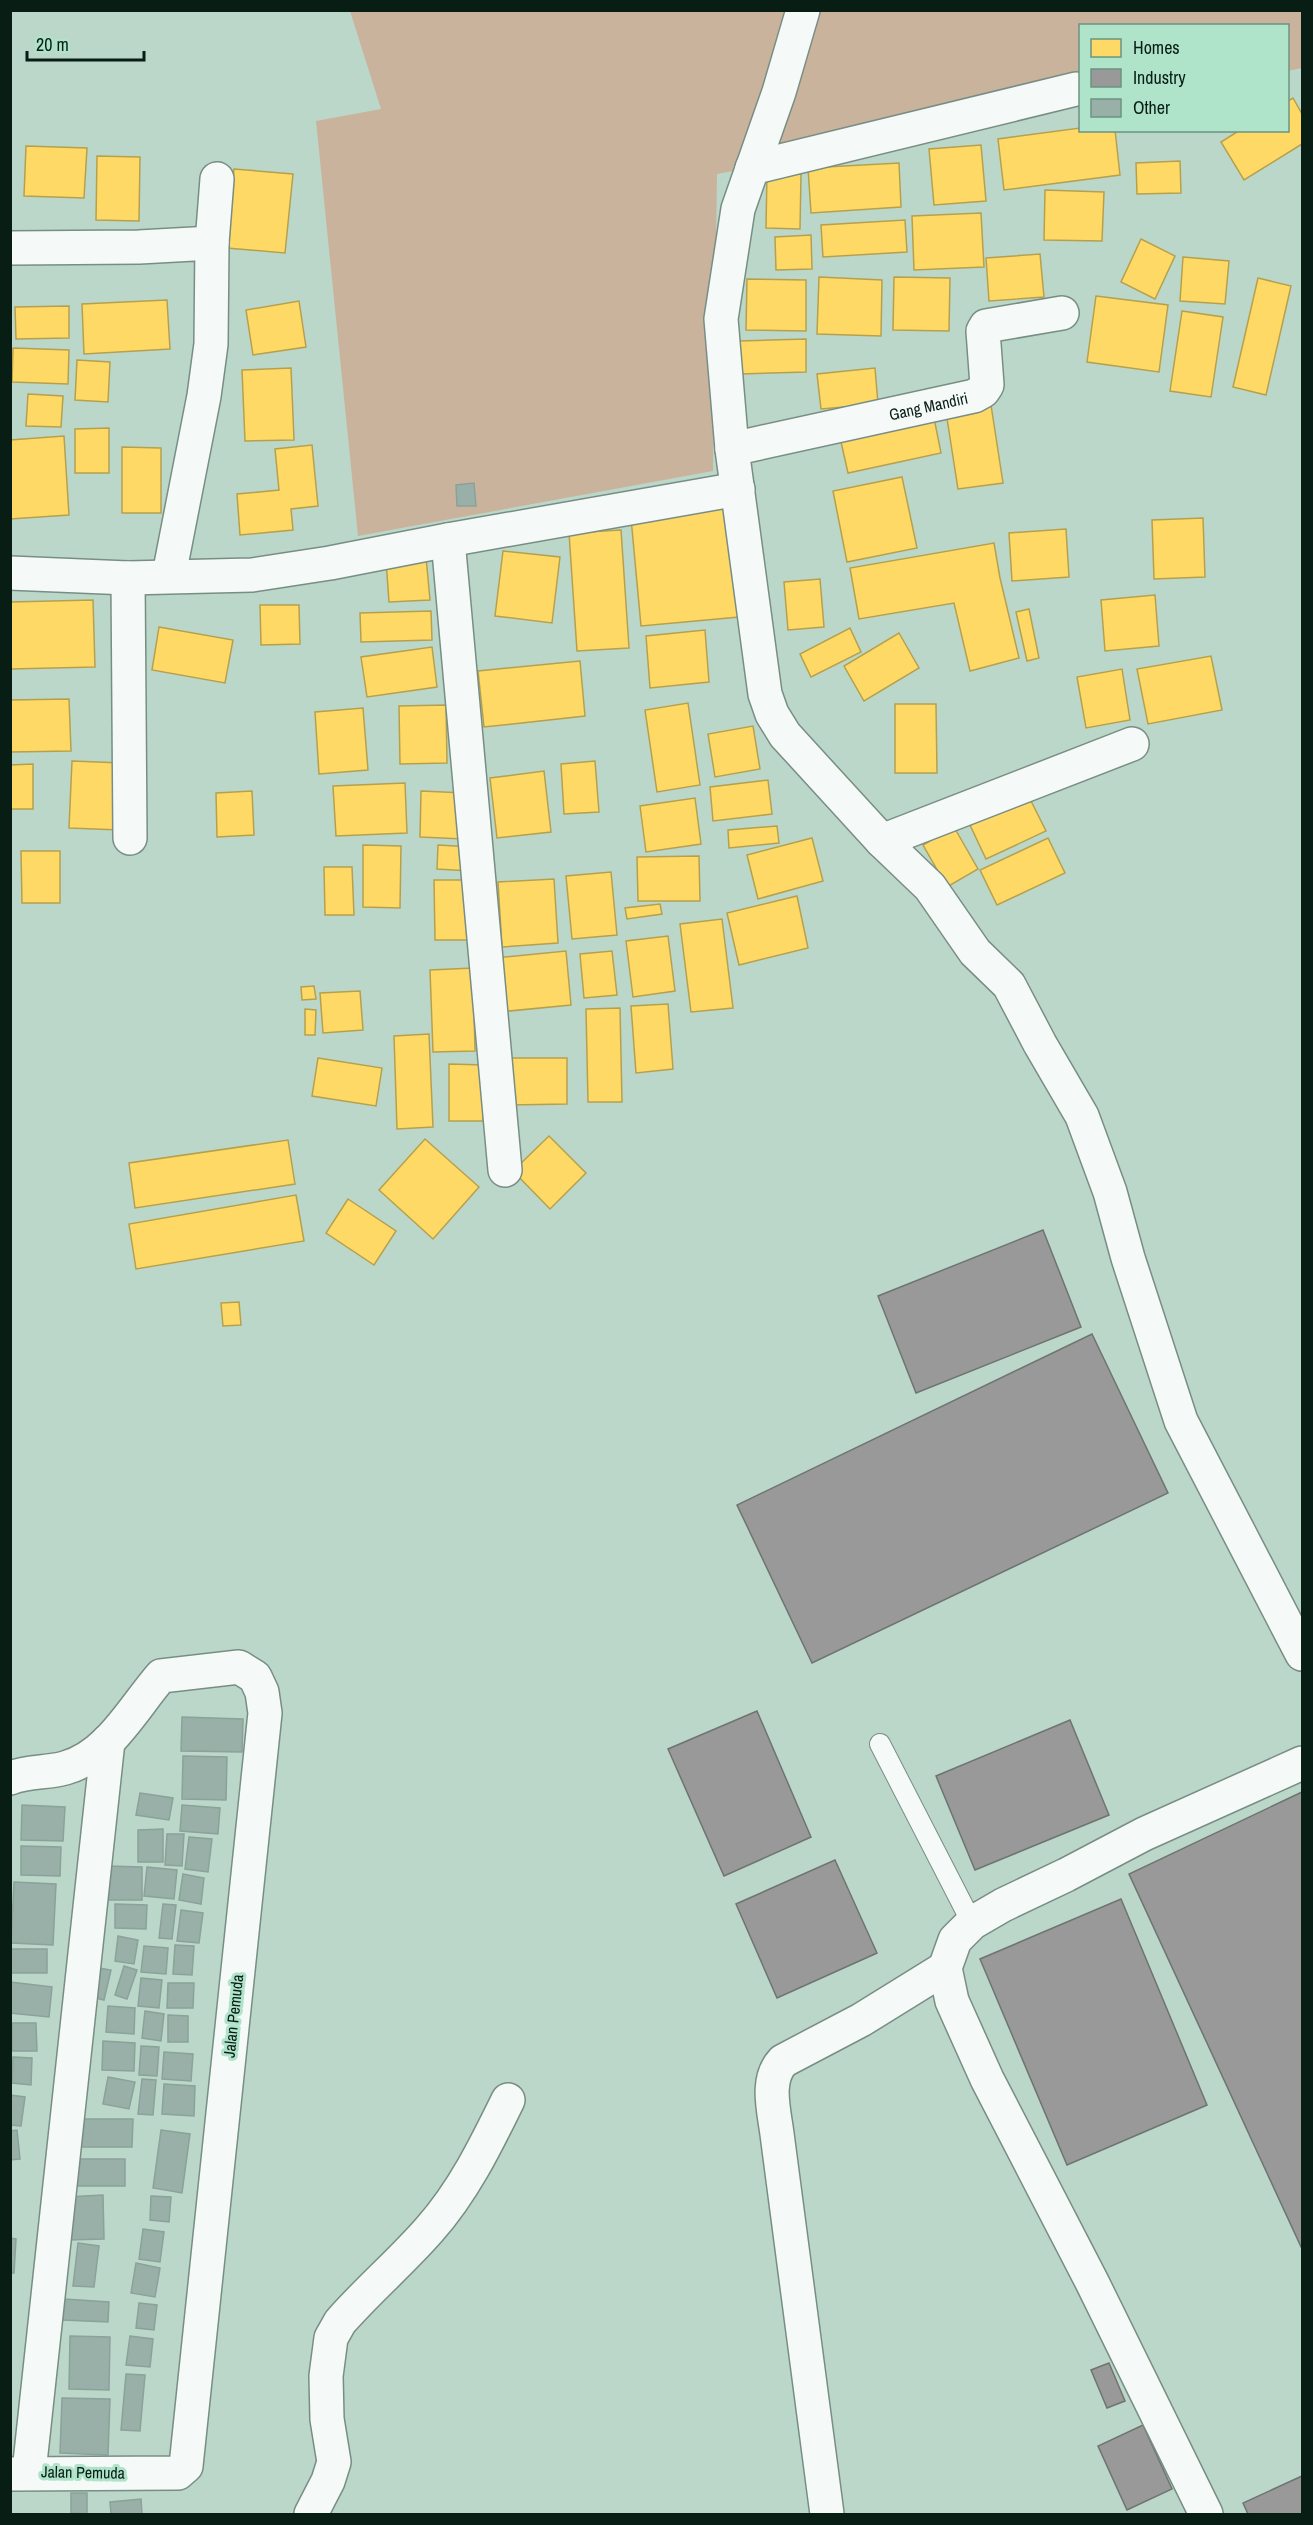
<svg xmlns="http://www.w3.org/2000/svg" width="1313" height="2525" viewBox="0 0 1313 2525" font-family="'Archivo Narrow',sans-serif">
<rect width="100%" height="100%" fill="#bbd7c9"/>
<!-- green -->
<polygon fill="#cab39d" points="350,11 1302,11 1302,68 1288,71 1288,26 1080,26 1080,106 717,174 713,471 358,536 316,121 381,109"/>
<!-- homes -->
<g fill="#ffd966" stroke="#b5a14d" stroke-width="1.5">
<polygon points="1293,98 1302,114 1302,144 1244,180 1221,142 1240,130 1288,130 1288,101"/>
<polygon points="1080,128 1080,130 1115,130 1120,175 1004,190 998,139"/>
<polygon points="981,145 986,201 934,205 929,149"/>
<polygon points="26,146 87,148 84,198 24,196"/>
<polygon points="97,156 140,157 139,221 96,220"/>
<polygon points="1180,161 1181,193 1137,194 1136,163"/>
<polygon points="899,163 901,207 811,213 808,168"/>
<polygon points="234,169 293,174 285,253 227,248"/>
<polygon points="767,173 801,174 800,229 766,228"/>
<polygon points="1045,190 1104,192 1102,241 1044,240"/>
<polygon points="981,213 984,267 914,270 912,216"/>
<polygon points="905,220 907,252 823,257 821,225"/>
<polygon points="811,235 812,269 776,270 775,237"/>
<polygon points="1141,239 1175,256 1155,299 1121,282"/>
<polygon points="1040,254 1044,297 989,301 986,258"/>
<polygon points="1183,257 1229,261 1225,304 1180,301"/>
<polygon points="819,277 882,280 881,336 817,334"/>
<polygon points="894,277 950,278 949,331 893,330"/>
<polygon points="1258,278 1291,286 1266,395 1233,387"/>
<polygon points="747,279 806,280 806,331 746,330"/>
<polygon points="1096,296 1168,305 1159,372 1087,362"/>
<polygon points="167,300 170,349 84,354 82,304"/>
<polygon points="299,301 306,347 253,355 246,310"/>
<polygon points="69,306 69,338 16,339 15,307"/>
<polygon points="1182,311 1223,317 1211,397 1170,391"/>
<polygon points="806,339 806,372 740,374 740,341"/>
<polygon points="13,348 69,350 68,384 12,382"/>
<polygon points="77,360 110,362 108,402 75,400"/>
<polygon points="291,368 294,440 245,441 242,370"/>
<polygon points="875,368 878,404 821,409 817,374"/>
<polygon points="28,394 63,396 61,427 26,426"/>
<polygon points="991,405 1003,483 958,489 946,412"/>
<polygon points="933,413 941,453 848,473 839,433"/>
<polygon points="109,428 109,473 75,473 75,429"/>
<polygon points="64,436 69,515 10,519 10,440"/>
<polygon points="312,445 318,506 291,509 293,530 240,535 237,494 279,490 275,449"/>
<polygon points="122,447 161,448 161,513 122,513"/>
<polygon points="902,477 917,548 847,562 833,491"/>
<polygon points="729,508 739,617 641,626 631,518"/>
<polygon points="1203,518 1205,577 1154,579 1152,520"/>
<polygon points="1066,529 1069,577 1012,581 1009,533"/>
<polygon points="621,530 629,648 577,651 569,533"/>
<polygon points="994,543 1000,578 1019,658 970,671 954,603 859,619 850,568"/>
<polygon points="503,551 560,557 552,623 495,616"/>
<polygon points="426,557 430,600 389,602 386,560"/>
<polygon points="820,579 824,627 788,630 784,582"/>
<polygon points="1155,595 1159,646 1105,651 1101,600"/>
<polygon points="93,600 95,667 11,669 10,602"/>
<polygon points="260,605 299,605 300,644 261,645"/>
<polygon points="1029,609 1039,658 1027,661 1016,612"/>
<polygon points="431,611 432,640 361,642 360,613"/>
<polygon points="159,627 233,640 225,683 152,670"/>
<polygon points="850,628 861,652 811,677 800,654"/>
<polygon points="705,630 709,682 650,688 646,636"/>
<polygon points="899,633 919,668 864,701 844,666"/>
<polygon points="432,647 437,687 367,697 361,657"/>
<polygon points="1211,656 1222,710 1148,724 1137,669"/>
<polygon points="580,661 585,716 484,727 478,671"/>
<polygon points="1122,669 1130,720 1086,728 1077,677"/>
<polygon points="69,699 71,751 10,752 10,700"/>
<polygon points="688,703 700,785 657,792 645,710"/>
<polygon points="895,704 936,704 937,773 895,773"/>
<polygon points="446,705 447,763 400,764 399,706"/>
<polygon points="363,708 368,770 319,774 315,712"/>
<polygon points="753,726 760,769 715,777 708,734"/>
<polygon points="72,761 122,763 120,830 69,828"/>
<polygon points="595,761 599,812 564,814 561,764"/>
<polygon points="33,764 33,809 10,809 10,765"/>
<polygon points="544,771 551,832 497,838 490,778"/>
<polygon points="768,780 772,814 713,821 710,787"/>
<polygon points="405,783 407,833 336,836 333,786"/>
<polygon points="252,791 254,835 217,837 216,793"/>
<polygon points="421,791 465,793 464,839 420,837"/>
<polygon points="1029,797 1046,831 986,859 970,825"/>
<polygon points="695,798 701,844 646,852 640,806"/>
<polygon points="777,826 779,843 729,848 728,830"/>
<polygon points="954,827 978,869 947,887 923,845"/>
<polygon points="812,838 823,881 758,899 747,855"/>
<polygon points="1048,838 1065,873 997,905 980,870"/>
<polygon points="363,845 401,846 400,908 363,907"/>
<polygon points="438,845 472,847 470,871 437,869"/>
<polygon points="21,851 60,851 60,903 22,903"/>
<polygon points="699,856 700,901 638,901 637,857"/>
<polygon points="324,867 352,867 354,915 325,915"/>
<polygon points="611,872 617,935 572,939 566,876"/>
<polygon points="554,879 558,943 502,947 498,882"/>
<polygon points="434,880 470,880 471,940 435,940"/>
<polygon points="797,896 808,948 739,965 727,913"/>
<polygon points="660,904 662,914 627,919 625,908"/>
<polygon points="722,919 733,1008 691,1012 680,924"/>
<polygon points="668,936 675,991 633,997 626,941"/>
<polygon points="566,951 571,1005 499,1012 494,958"/>
<polygon points="612,951 617,995 584,998 580,954"/>
<polygon points="473,968 475,1051 433,1052 430,970"/>
<polygon points="314,986 316,999 302,1000 301,987"/>
<polygon points="360,991 363,1030 323,1033 320,993"/>
<polygon points="668,1004 673,1069 636,1073 631,1006"/>
<polygon points="620,1008 622,1102 588,1102 586,1009"/>
<polygon points="305,1009 316,1010 315,1035 305,1035"/>
<polygon points="429,1034 433,1127 397,1129 394,1036"/>
<polygon points="318,1058 382,1068 376,1106 312,1096"/>
<polygon points="508,1058 567,1058 567,1104 508,1105"/>
<polygon points="449,1064 484,1065 483,1121 449,1121"/>
<polygon points="549,1136 586,1173 550,1209 513,1171"/>
<polygon points="425,1139 479,1187 433,1239 379,1190"/>
<polygon points="288,1140 295,1184 135,1208 129,1163"/>
<polygon points="296,1195 304,1241 136,1269 129,1224"/>
<polygon points="348,1199 396,1231 374,1265 326,1233"/>
<polygon points="239,1302 241,1325 223,1326 221,1303"/>
</g>
<!-- industry -->
<g fill="#999" stroke="#6e7471" stroke-width="1.5">
<polygon points="1043,1230 1081,1327 916,1393 878,1296"/>
<polygon points="1092,1334 1168,1493 812,1663 737,1505"/>
<polygon points="757,1711 811,1837 724,1876 668,1749"/>
<polygon points="1070,1720 1109,1815 975,1870 936,1776"/>
<polygon points="1302,1792 1302,2249 1129,1874"/>
<polygon points="835,1860 877,1953 777,1998 736,1904"/>
<polygon points="1121,1899 1207,2105 1067,2165 980,1959"/>
<polygon points="1109,2363 1125,2401 1107,2408 1091,2370"/>
<polygon points="1143,2425 1172,2489 1127,2510 1098,2446"/>
<polygon points="1302,2476 1302,2514 1248,2514 1243,2503"/>
</g>
<!-- building -->
<g fill="#98b0a8" stroke="#8aa29a" stroke-width="1.5">
<polygon points="474,483 476,506 457,506 456,485"/>
<polygon points="182,1717 243,1719 242,1752 181,1751"/>
<polygon points="183,1756 227,1757 226,1800 182,1799"/>
<polygon points="140,1793 173,1798 169,1820 136,1815"/>
<polygon points="22,1805 65,1807 63,1841 21,1840"/>
<polygon points="182,1805 220,1808 218,1834 180,1831"/>
<polygon points="163,1829 163,1862 138,1862 138,1830"/>
<polygon points="167,1834 184,1834 182,1866 165,1865"/>
<polygon points="189,1837 212,1839 208,1872 185,1869"/>
<polygon points="21,1846 61,1847 60,1876 21,1875"/>
<polygon points="108,1866 142,1867 142,1900 108,1900"/>
<polygon points="147,1867 177,1870 174,1899 144,1896"/>
<polygon points="183,1874 204,1878 201,1904 179,1900"/>
<polygon points="14,1882 56,1884 53,1945 11,1943"/>
<polygon points="115,1904 147,1905 146,1929 115,1928"/>
<polygon points="163,1904 176,1905 172,1939 159,1938"/>
<polygon points="181,1910 203,1913 199,1943 177,1941"/>
<polygon points="118,1936 138,1940 134,1964 115,1961"/>
<polygon points="175,1945 194,1946 192,1975 173,1974"/>
<polygon points="144,1946 168,1948 166,1974 141,1972"/>
<rect x="10" y="1949" width="37" height="24"/>
<polygon points="124,1966 137,1970 127,1999 115,1995"/>
<polygon points="99,1968 111,1970 104,2000 91,1997"/>
<polygon points="141,1978 162,1980 159,2008 138,2006"/>
<polygon points="10,1982 52,1987 49,2017 10,2013"/>
<polygon points="168,1983 194,1983 193,2008 167,2008"/>
<polygon points="108,2006 135,2008 134,2034 106,2032"/>
<polygon points="145,2011 164,2014 161,2041 142,2038"/>
<polygon points="168,2015 188,2016 188,2042 168,2042"/>
<polygon points="12,2023 36,2023 37,2051 12,2051"/>
<polygon points="103,2041 135,2043 134,2071 102,2070"/>
<polygon points="141,2046 159,2047 157,2076 139,2075"/>
<polygon points="164,2052 193,2054 191,2081 162,2079"/>
<polygon points="13,2057 32,2058 31,2085 12,2083"/>
<polygon points="108,2077 135,2082 129,2109 103,2104"/>
<polygon points="142,2079 156,2080 153,2115 138,2114"/>
<polygon points="164,2084 195,2086 194,2116 162,2114"/>
<polygon points="10,2095 25,2097 21,2126 10,2125"/>
<polygon points="81,2119 133,2119 132,2147 81,2147"/>
<polygon points="17,2130 20,2159 10,2160 10,2131"/>
<polygon points="161,2130 190,2134 182,2193 153,2188"/>
<rect x="70" y="2159" width="55" height="27"/>
<polygon points="103,2195 104,2239 68,2240 66,2197"/>
<polygon points="151,2196 171,2197 169,2222 150,2220"/>
<polygon points="143,2229 164,2232 160,2262 139,2259"/>
<polygon points="10,2238 16,2239 14,2273 10,2273"/>
<polygon points="78,2243 99,2246 94,2287 73,2286"/>
<polygon points="136,2263 160,2268 155,2297 131,2293"/>
<polygon points="64,2299 109,2302 108,2322 63,2320"/>
<polygon points="139,2303 157,2305 154,2330 136,2328"/>
<polygon points="70,2336 110,2337 109,2390 69,2389"/>
<polygon points="130,2336 153,2339 150,2367 126,2365"/>
<polygon points="126,2374 145,2375 140,2431 121,2430"/>
<polygon points="62,2398 110,2399 108,2455 60,2453"/>
<polygon points="71,2493 87,2493 87,2514 71,2513"/>
<polygon points="141,2499 142,2514 111,2514 110,2502"/>
</g>
<g fill="none" stroke-linecap="round" stroke-linejoin="round">
<!-- lane casing -->
<g stroke="#788e84" stroke-width="22">
<polyline id="lane" points="880,1744 972,1923"/>
</g>
<!-- street casing -->
<g stroke="#788e84" stroke-width="36">
<g id="street">
<polyline points="803,10 779,92 738,209 721,319 732,449 765,694 772,714 785,735 882,841 930,887 975,952 1009,985 1040,1044 1082,1116 1110,1192 1128,1258 1181,1421 1302,1654"/>
<polyline points="752,168 1076,89"/>
<polyline points="212,243 217,179"/>
<polyline points="10,248 139,247 212,243 211,344 204,396 169,575"/>
<path id="s1" d="M732 449 974 396 983 391 987 385 983 331 986 326 1062 313"/>
<polyline points="448,540 505,1170"/>
<polyline points="10,573 128,578 252,575 330,563 448,540 738,489"/>
<polyline points="128,578 130,838"/>
<polyline points="882,841 1132,744"/>
<path d="M10 1778C28 1771 47 1773 65 1768 109 1756 133 1708 161 1676L239 1667 255 1677 262 1692 265 1713 186 2466 178 2473 10 2474"/>
<polyline points="29,2472 108,1741"/>
<path d="M311 2514 328 2481 334 2462 327 2419 326 2376 331 2338 340 2322C368 2290 401 2262 429 2230 463 2192 486 2145 508 2100"/>
<path d="M827 2514 777 2134C774 2110 765 2080 783 2061L861 2020 945 1968"/>
<polyline points="1206,2514 1092,2282 987,2079 952,2001 945,1968 955,1940 972,1923 1003,1905 1066,1875 1144,1834 1302,1763"/>
</g>
</g>
<!-- lane -->
<use href="#lane" stroke="#f5f9f7" stroke-width="20"/>
<!-- street -->
<use href="#street" stroke="#f5f9f7" stroke-width="33"/>
</g>
<g text-anchor="middle" stroke-width="6" stroke-linejoin="round" paint-order="stroke">
<!-- street labels -->
<g font-size="16" fill="#081d14" stroke="#afe3ca">
<text dy="6" stroke="none"><textPath href="#s1" startOffset="201">Gang Mandiri</textPath></text>
<text transform="translate(233 2016) rotate(-84)" y="6">Jalan Pemuda</text>
<text transform="translate(83 2472) rotate(1)" y="6">Jalan Pemuda</text>
</g>
</g>
<!-- border -->
<rect width="1313" height="2525" fill="none" stroke="#081d14" stroke-width="24"/>
<!-- legend -->
<rect x="1079" y="24" width="210" height="108" fill="#afe3ca" stroke="#6c9481" stroke-width="1.5"/>
<rect x="1091" y="39" width="30" height="18" fill="#ffd966" stroke="#6c9481" stroke-width="1.5"/>
<text x="1133" y="54" font-size="18" fill="#081d14">Homes</text>
<rect x="1091" y="69" width="30" height="18" fill="#999999" stroke="#6c9481" stroke-width="1.5"/>
<text x="1133" y="84" font-size="18" fill="#081d14">Industry</text>
<rect x="1091" y="99" width="30" height="18" fill="#98b0a8" stroke="#6c9481" stroke-width="1.5"/>
<text x="1133" y="114" font-size="18" fill="#081d14">Other</text>
<!-- scale -->
<path d="M27 51v9h117v-9" fill="none" stroke="#081d14" stroke-width="3"/>
<text x="36" y="51" font-size="18" fill="#081d14" stroke="#afe3ca" stroke-width="4.5" paint-order="stroke">20 m</text>
</svg>
